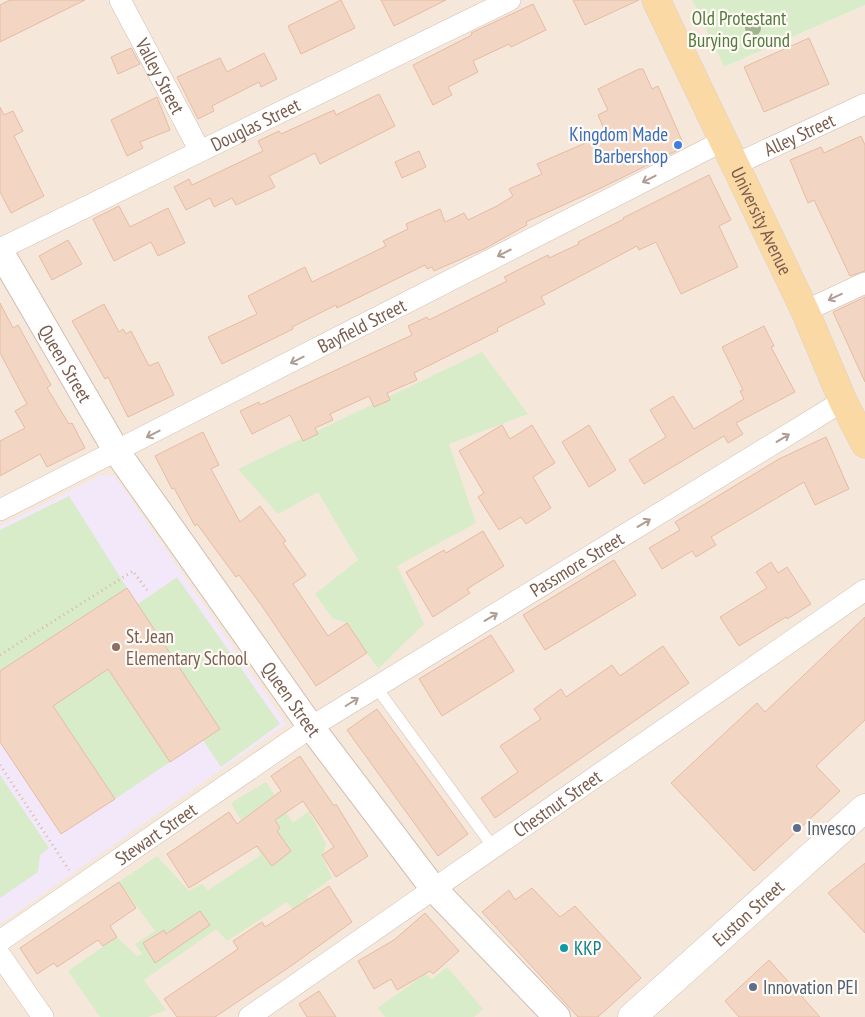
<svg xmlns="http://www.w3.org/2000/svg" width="865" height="1017" viewBox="0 0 865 1017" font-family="'PT Sans Narrow',sans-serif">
<rect width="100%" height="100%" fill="#fdf6ec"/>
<!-- residential -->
<polygon fill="#f5e8da" points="0,0 692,0 724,67 865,5 865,1017 0,1017"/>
<!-- education -->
<polygon fill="#f3e8fa" points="102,475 115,476 286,724 0,924 0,526"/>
<!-- green -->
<g fill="#d8ecc9">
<polygon points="692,0 865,0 865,5 724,67"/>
<polygon points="482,352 528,414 449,444 476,523 397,566 424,624 378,669 347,623 332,618 315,594 358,560 318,492 278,514 238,469"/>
<polygon points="69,496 127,588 0,671 0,530"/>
<polygon points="177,577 280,724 221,767 203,740 220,729 138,604"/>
<polygon points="108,669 170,762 115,799 53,706"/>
<polygon points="0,775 49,848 40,855 38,872 0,898"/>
<polygon points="266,782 293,823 309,811 326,844 322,856 332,878 307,896 313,912 299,916 287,902 227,941 216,929 144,980 166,1010 148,1017 100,1017 68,971 117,937 137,956 142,954 135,944 155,931 119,882 157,856 189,891 202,884 208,890 261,855 231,803"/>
<polygon points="447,967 483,1009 474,1017 385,1017 378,1008 425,974 432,979"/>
</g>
<!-- building -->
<g fill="#f3d5c3" stroke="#e6bba3">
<polygon points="10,0 85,0 0,42 0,5"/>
<polygon points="341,0 355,28 301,54 288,26"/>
<polygon points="381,0 446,0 394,26"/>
<polygon points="573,0 639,0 585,25"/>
<polygon points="533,4 546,30 511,47 509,44 473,61 478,72 448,87 452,95 433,105 413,65 472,35 471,33"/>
<polygon points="809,38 829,84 764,112 744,67"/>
<polygon points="131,48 140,64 118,74 111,57"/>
<polygon points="264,53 277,79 261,87 259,82 212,106 214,111 198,119 177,77 220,58 227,72"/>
<polygon points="639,69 643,69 652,89 658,86 683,143 682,148 601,188 526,222 527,225 486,248 434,271 432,267 427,269 425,265 337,308 336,305 292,327 293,329 222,364 208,337 257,314 248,296 305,267 312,282 386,246 383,241 408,229 406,224 440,209 445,222 464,213 468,220 497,206 513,196 509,189 542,174 537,164 606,134 598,115 608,110 598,89"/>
<polygon points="379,94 395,126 320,164 315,153 269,176 275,187 236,205 232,198 214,207 210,198 186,210 174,187 189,179 192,185 263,151 258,141 279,131 281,134 334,110 336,115"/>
<polygon points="157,97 170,130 140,142 143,148 127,156 111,120"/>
<polygon points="0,107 4,115 13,111 23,131 14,136 44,196 11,213 0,192"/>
<polygon points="861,136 865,145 865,271 850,276 814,200 808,203 790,160 821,147 824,153"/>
<polygon points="419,151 426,167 402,178 395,162"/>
<polygon points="709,175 731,220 719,226 738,267 681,294 656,242 639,250 637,246 541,297 545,304 497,328 498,331 414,373 417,380 387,393 390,400 374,407 369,396 330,414 333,420 315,428 318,434 303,441 290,415 252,434 240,411 259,402 260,405 412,335 408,326 427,317 429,320 507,281 504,277 548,255 549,258 579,244 578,242 624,219 623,218"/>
<polygon points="119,206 130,227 168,208 185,243 158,256 151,242 114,261 93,219"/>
<polygon points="68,240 82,264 52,280 39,256"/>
<polygon points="865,297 865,382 833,312"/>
<polygon points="0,303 13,328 18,325 51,385 47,388 69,424 72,423 85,448 47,467 40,454 0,476 0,441 25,428 15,411 27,404 0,353"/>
<polygon points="104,304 119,332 123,329 126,334 131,331 149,366 158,362 174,395 128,417 108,377 105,379 72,321"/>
<polygon points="764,326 774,346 771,347 795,392 736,423 743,434 728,443 724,436 644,484 629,460 666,437 650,410 673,396 694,429 744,399 740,391 743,390 722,347"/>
<polygon points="502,425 510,439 532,425 555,463 533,477 551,508 526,524 521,517 499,530 478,497 484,493 459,451"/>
<polygon points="589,425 616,470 589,487 562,442"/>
<polygon points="203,432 219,465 211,469 240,522 260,506 286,541 283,543 306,575 293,584 328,636 347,623 367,653 316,686 262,606 239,575 236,577 197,524 195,526 174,488 172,489 155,456"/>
<polygon points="826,437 849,489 815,505 804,482 711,537 716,545 696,557 692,551 662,569 649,548 680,530 675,522 779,459"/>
<polygon points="483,531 504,566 467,589 470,593 433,617 406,572 444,550 446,553"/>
<polygon points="614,560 636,595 545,650 523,615"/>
<polygon points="771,562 778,573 787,567 811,604 787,619 786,617 739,646 720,617 767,588 756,572"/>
<polygon points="127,588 220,729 170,762 108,669 53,706 115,799 61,834 0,742 0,671"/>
<polygon points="865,617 865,720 816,766 840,791 754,871 671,783 757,703 765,712"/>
<polygon points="491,635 514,671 442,716 419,679"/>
<polygon points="663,646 689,683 495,818 481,798 518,772 500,746 541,719 534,709 561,689 566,697 612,665 620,676"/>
<polygon points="377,709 468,834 438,856 347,730"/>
<polygon points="300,756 334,806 336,804 368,856 336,877 322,855 334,847 303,801 275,820 280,828 277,831 291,851 272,866 257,846 189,888 167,854 229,812 237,824 281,791 271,776"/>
<polygon points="865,863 865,933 828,893"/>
<polygon points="119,882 136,908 110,926 117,937 103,946 98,940 57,967 54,963 37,974 20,948"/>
<polygon points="329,886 352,922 291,966 215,1017 177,1017 164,999 238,949 233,941 262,922 265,927"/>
<polygon points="532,888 560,917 575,906 641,978 598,1017 578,1017 482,912 509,890 515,900"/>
<polygon points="200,911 210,925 155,963 143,943 164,930 166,934"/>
<polygon points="425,913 459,951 433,974 430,971 397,990 391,979 374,989 358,961 394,940"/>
<polygon points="769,960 820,1017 739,1017 725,1001"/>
<polygon points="319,991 336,1017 307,1017 299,1004"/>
</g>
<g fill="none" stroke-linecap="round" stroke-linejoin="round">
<!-- service casing -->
<g stroke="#d1beb0" stroke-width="12">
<polyline id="service" points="376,687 493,847"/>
</g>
<!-- minor casing -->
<g stroke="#d1beb0" stroke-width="22">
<g id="minor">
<path id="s1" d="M120 0 200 151"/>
<path id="s2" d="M734 165 865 104"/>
<path id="s3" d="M0 249 510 0"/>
<polyline points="805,311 865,283"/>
<path id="s4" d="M0 510 723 141"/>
<path id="s5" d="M0 941 311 727 843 401"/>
<polyline points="0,955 43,1017"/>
<path id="s6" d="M249 1017 865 590"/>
</g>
</g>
<!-- tertiary casing -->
<g stroke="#d1beb0" stroke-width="28">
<g id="tertiary">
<path id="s7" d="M0 251 117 452 311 727 433 888 557 1017"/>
</g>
</g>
<!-- secondary casing -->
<g stroke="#d6c0b0" stroke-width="29">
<g id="secondary">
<path id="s8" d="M632 1017 865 808"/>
</g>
</g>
<!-- primary casing -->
<g stroke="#dad1cd" stroke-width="29">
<g id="primary">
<path id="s9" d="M656 0 805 311 843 401 865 444"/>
</g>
</g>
<!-- path -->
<g stroke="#d9b8a5" stroke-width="3" stroke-dasharray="1 4" stroke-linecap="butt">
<polyline points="0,655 133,571 147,590"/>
<polyline points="0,765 69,870"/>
</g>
<!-- service -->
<use href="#service" stroke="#fff" stroke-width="11"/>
<!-- minor -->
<use href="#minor" stroke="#fff" stroke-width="21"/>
<!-- tertiary -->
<use href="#tertiary" stroke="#fff" stroke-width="26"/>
<!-- secondary -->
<use href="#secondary" stroke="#fff" stroke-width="28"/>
<!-- primary -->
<use href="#primary" stroke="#fbd9a5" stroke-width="28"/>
</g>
<!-- trees -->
<circle fill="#a0b28e" cx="753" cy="28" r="8"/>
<!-- one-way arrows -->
<defs><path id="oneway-shaft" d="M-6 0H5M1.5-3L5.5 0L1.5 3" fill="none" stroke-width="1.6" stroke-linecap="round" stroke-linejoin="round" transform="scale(1.25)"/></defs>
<g stroke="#af9d94">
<use href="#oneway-shaft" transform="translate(649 179) rotate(153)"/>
<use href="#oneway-shaft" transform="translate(504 253) rotate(153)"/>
<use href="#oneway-shaft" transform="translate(835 297) rotate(155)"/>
<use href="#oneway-shaft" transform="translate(297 360) rotate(153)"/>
<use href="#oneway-shaft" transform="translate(153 434) rotate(153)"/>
<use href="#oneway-shaft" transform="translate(783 438) rotate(-31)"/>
<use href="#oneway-shaft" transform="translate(644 523) rotate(-31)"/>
<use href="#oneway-shaft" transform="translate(491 617) rotate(-31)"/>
<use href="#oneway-shaft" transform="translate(352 702) rotate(-32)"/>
</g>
<!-- markers -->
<circle fill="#3f7fe0" stroke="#fffaf3" stroke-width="2" cx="678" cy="145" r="5"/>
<circle fill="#8d6e63" stroke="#fffaf3" stroke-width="2" cx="116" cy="647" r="5"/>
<g fill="#5c6f8a" stroke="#fffaf3" stroke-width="2">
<circle cx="797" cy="828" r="5"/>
<circle cx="753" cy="987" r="5"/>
</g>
<circle fill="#0f9aa8" stroke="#fffaf3" stroke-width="2" cx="564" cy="948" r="5"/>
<g text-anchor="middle" stroke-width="4.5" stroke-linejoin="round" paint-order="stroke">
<!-- park labels -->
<g font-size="19" fill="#537a41" stroke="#fffaf3">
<text x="739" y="25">Old Protestant<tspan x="739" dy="22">Burying Ground</tspan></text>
</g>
<!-- street labels -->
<g font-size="19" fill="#7a5c4d" stroke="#fffaf3">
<text dy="7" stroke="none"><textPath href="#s1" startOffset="86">Valley Street</textPath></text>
<text dy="7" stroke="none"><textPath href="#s3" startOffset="284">Douglas Street</textPath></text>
<text dy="7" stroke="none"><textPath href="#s2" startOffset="72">Alley Street</textPath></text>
<text dy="7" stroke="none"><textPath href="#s9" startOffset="245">University Avenue</textPath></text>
<text dy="7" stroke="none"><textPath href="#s4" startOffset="406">Bayfield Street</textPath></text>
<text dy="7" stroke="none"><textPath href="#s7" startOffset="130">Queen Street</textPath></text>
<text dy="7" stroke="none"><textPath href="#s5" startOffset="689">Passmore Street</textPath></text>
<text dy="7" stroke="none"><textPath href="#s7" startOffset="535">Queen Street</textPath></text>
<text dy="7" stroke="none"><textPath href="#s6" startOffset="375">Chestnut Street</textPath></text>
<text dy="7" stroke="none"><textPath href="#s5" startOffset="189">Stewart Street</textPath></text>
<text dy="7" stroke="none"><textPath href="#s8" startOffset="156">Euston Street</textPath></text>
</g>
<!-- shop labels -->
<g font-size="19" fill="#366cbe" stroke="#fffaf3" text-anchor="end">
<text x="668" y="141">Kingdom Made<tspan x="668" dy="22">Barbershop</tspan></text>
</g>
<!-- education labels -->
<g font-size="19" fill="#785e54" stroke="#fffaf3" text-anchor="start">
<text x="126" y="643">St. Jean<tspan x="126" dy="22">Elementary School</tspan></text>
</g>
<!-- service labels -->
<g font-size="19" fill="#4e5e75" stroke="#fffaf3" text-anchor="start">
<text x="807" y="835">Invesco</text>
<text x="763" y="994">Innovation PEI</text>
</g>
<!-- culture labels -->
<g font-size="19" fill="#0d838f" stroke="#fffaf3" text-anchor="start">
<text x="574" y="955">KKP</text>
</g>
</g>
</svg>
